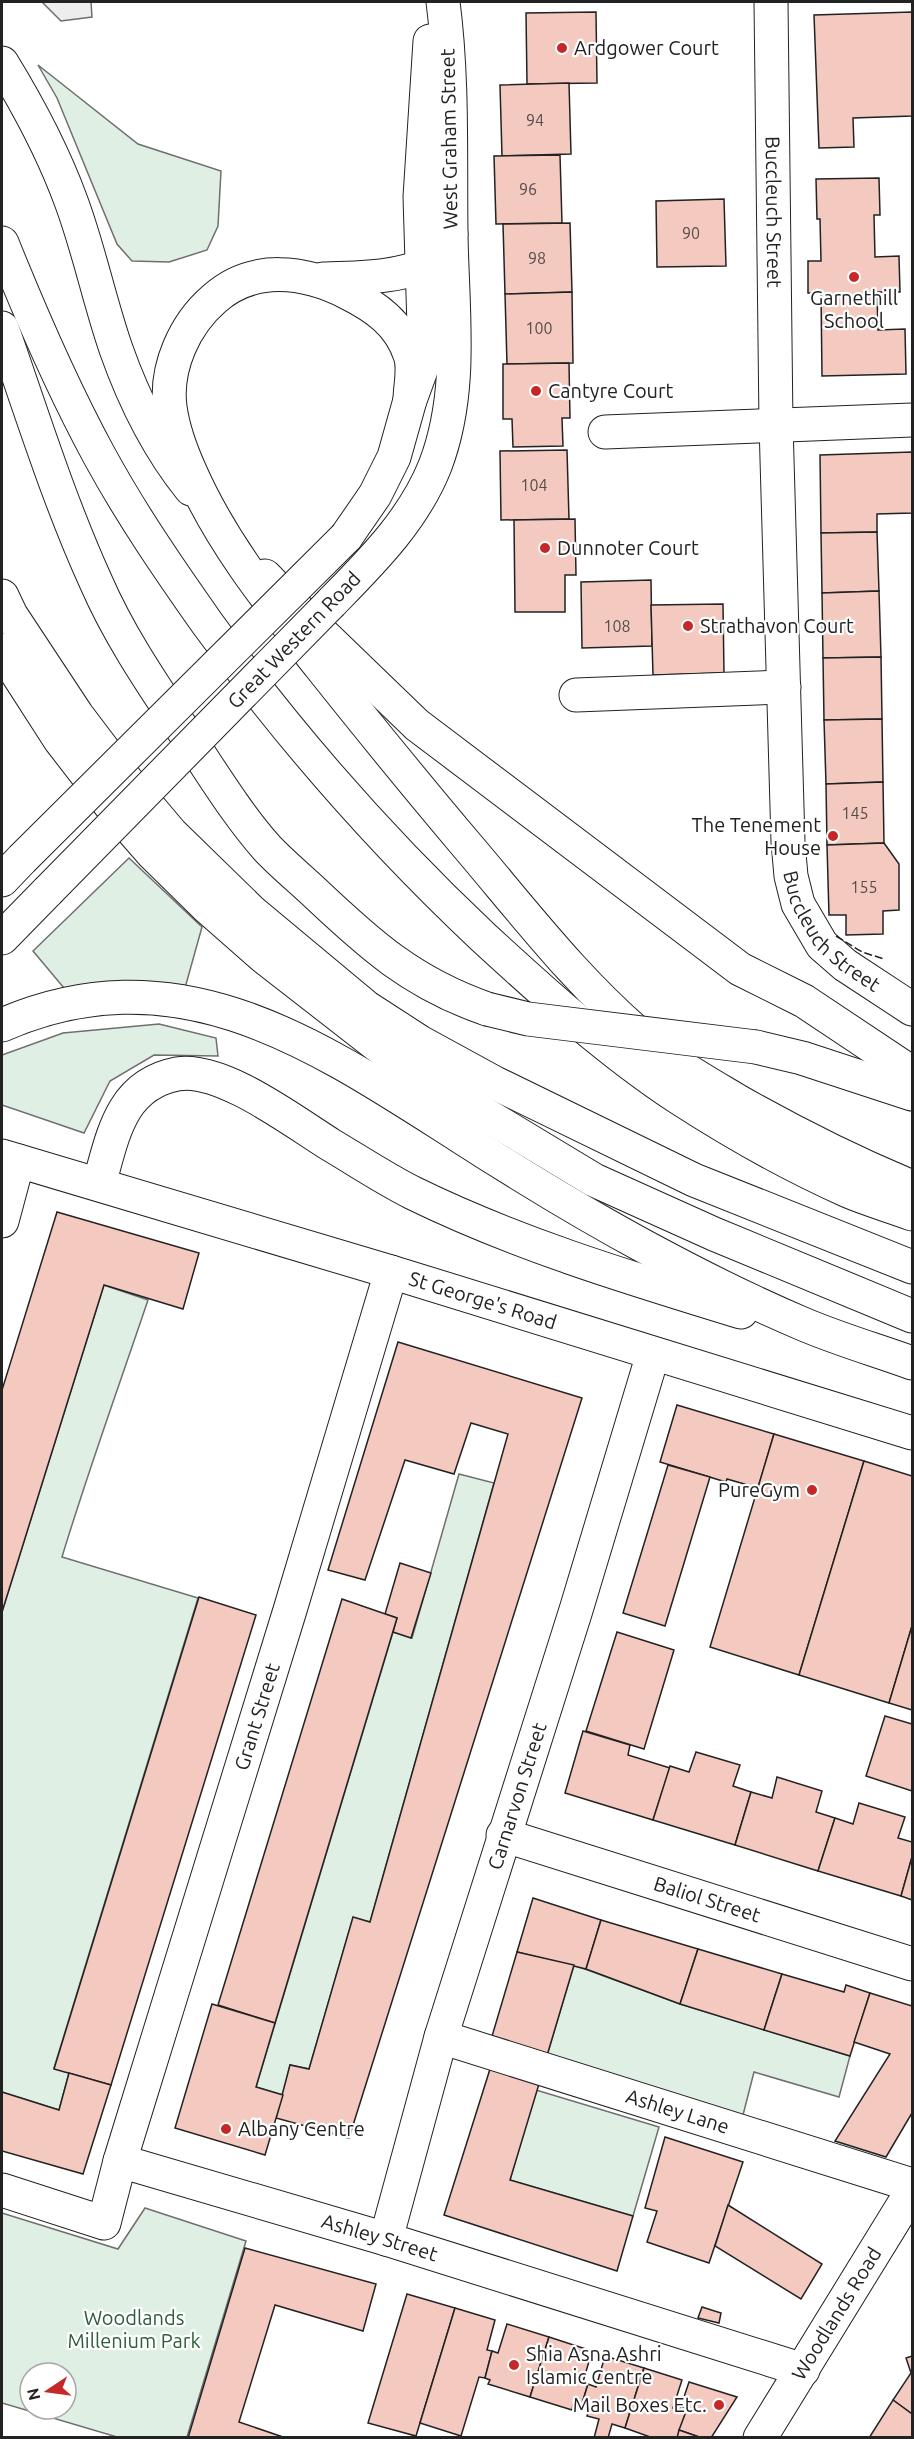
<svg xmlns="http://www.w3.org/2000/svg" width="914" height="2439" viewBox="0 0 914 2439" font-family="Ubuntu,sans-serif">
<rect width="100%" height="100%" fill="#fff"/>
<!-- green -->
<g fill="#e0efe3" stroke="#6f6f6f" stroke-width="1.5" fill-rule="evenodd">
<polygon points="38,65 138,144 221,171 218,226 207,250 169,262 132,261 117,244 57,98"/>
<polygon points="129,858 202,927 185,988 64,988 33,951"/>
<polygon points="159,1024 216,1038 218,1056 154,1055 110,1081 84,1133 2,1105 2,1055 63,1033"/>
<path d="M104 1285 148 1300C119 1386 88 1471 62 1557L198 1598 54 2068 69 2073 59 2110 2 2092V1612Z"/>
<polygon points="459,1474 494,1483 370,1922 353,1918 309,2069 290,2065 283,2095 256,2087 393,1632 412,1638"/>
<polygon points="574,1965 680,2004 850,2056 839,2097 754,2072 742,2119 546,2059"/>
<polygon points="536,2090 659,2127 633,2216 510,2180"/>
<path d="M145 2208 246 2241 187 2437H117L2 2403V2213L118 2249ZM30 2373H66V2409H30Z"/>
</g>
<!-- parking -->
<polygon fill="#ededed" stroke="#6f6f6f" stroke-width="1.5" points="42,2 91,2 92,17 61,21"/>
<!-- building -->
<g fill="#f3c9c0" stroke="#222" stroke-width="1.5">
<polygon points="596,12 597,83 527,84 526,13"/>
<polygon points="912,12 912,116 853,118 854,147 819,148 814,15"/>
<polygon points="569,83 571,154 502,156 500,85"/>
<polygon points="560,155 562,223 496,224 494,156"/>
<polygon points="879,178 880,215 874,215 875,257 899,256 900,292 877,292 878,330 905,329 906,374 822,376 821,293 808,293 808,261 821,261 820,219 817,219 816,179"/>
<polygon points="724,199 726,266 657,267 656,201"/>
<polygon points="570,223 572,292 505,294 503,224"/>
<polygon points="572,292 573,363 507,364 505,294"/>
<polygon points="569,363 570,418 562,418 563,446 513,447 512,419 503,419 503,364"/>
<polygon points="567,450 569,519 501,520 500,451"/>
<polygon points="912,452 912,513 877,514 877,532 821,533 820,455"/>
<polygon points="575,519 576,575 565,575 565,612 515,612 514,520"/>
<polygon points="877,532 879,591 822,593 821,533"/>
<polygon points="651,580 652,646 582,648 581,582"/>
<polygon points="879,591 881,657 823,658 822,593"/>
<polygon points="723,604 724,673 653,675 651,605"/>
<polygon points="881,657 882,719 824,720 823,658"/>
<polygon points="882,719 883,782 826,784 824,720"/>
<polygon points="883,782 884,843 827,845 826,784"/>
<polygon points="884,843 899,864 899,910 883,911 883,934 846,935 846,915 829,915 827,845"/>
<polygon points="57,1212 199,1253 183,1309 104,1285 2,1612 2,1390"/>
<polygon points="398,1342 582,1398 349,2138 276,2118 290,2065 309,2069 353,1917 370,1922 508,1434 471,1423 454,1474 405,1460 365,1580 328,1570"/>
<polygon points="677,1405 774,1434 758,1488 727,1479 726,1482 660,1462"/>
<polygon points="774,1434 864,1461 799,1675 710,1647"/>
<polygon points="864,1461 912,1476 912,1626 889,1703 799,1675"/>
<polygon points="668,1465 710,1477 665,1626 623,1613"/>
<polygon points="400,1563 431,1573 411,1638 393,1632 397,1618 385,1614"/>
<polygon points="199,1597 256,1615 111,2085 54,2069"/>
<polygon points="342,1599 397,1618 275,2023 218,2005"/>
<polygon points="912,1626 912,1710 889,1703"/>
<polygon points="617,1632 674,1650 644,1749 586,1731"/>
<polygon points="885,1716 912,1724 912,1791 866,1776"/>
<polygon points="583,1731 630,1745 628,1755 670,1768 653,1820 565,1793"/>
<polygon points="696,1752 740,1765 733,1786 751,1792 735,1845 653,1820 670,1766 689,1772"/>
<polygon points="777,1777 822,1791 816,1812 835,1818 818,1871 735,1845 751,1792 772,1798"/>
<polygon points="859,1803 905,1817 898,1838 912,1842 912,1857 901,1896 818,1871 835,1818 853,1824"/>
<polygon points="912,1857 912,1900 901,1896"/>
<polygon points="533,1898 601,1920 586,1969 517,1952"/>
<polygon points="601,1920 698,1949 680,2004 586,1969"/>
<polygon points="698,1949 782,1974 764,2030 680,2004"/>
<polygon points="517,1952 574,1965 546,2059 490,2043"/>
<polygon points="782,1974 844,1992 846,1985 870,1993 850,2056 764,2030"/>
<polygon points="870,1993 912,2006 912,2113 886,2157 835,2141 890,2054 854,2042"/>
<polygon points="212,2004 275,2023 256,2087 283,2095 265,2155 175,2128"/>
<polygon points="490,2069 539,2084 510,2180 633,2216 617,2271 444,2215"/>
<polygon points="69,2073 111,2085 83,2174 2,2151 2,2092 59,2110"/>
<polygon points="665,2137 743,2162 709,2263 647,2242 657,2211 645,2208"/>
<polygon points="728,2205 822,2264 801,2299 715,2246"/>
<polygon points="245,2248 376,2284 363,2331 275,2305 239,2422 286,2438 188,2438"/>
<polygon points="407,2294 455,2308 416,2436 368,2423"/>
<polygon points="702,2307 721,2313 719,2323 698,2318"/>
<polygon points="455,2308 495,2320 487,2350 492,2351 485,2378 479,2377 461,2436 420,2423"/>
<polygon points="507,2324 549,2337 530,2397 488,2384 490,2380 485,2378 492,2351 498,2353"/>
<polygon points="549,2337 592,2351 583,2382 588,2384 581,2407 573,2405 572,2410 530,2397"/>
<polygon points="605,2356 644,2368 625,2428 612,2424 608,2438 594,2438 599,2419 587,2416 589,2410 581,2407 588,2384 596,2387"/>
<polygon points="912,2356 912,2414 893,2400 911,2373 906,2358"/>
<polygon points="644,2368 682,2380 673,2408 680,2409 681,2406 687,2409 677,2438 653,2438 625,2428"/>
<polygon points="689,2382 737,2397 711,2438 702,2438 679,2430 687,2409 681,2406"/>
<polygon points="893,2400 912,2414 912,2438 869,2438"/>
<polygon points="679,2430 702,2438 677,2438"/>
</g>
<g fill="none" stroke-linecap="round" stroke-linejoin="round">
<!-- minor casing -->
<g stroke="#222" stroke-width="35">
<g id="minor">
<path id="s1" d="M771 2 776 424 788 842 791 876 798 904 822 945 845 965 912 1009"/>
<polyline points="605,432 912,420"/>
<polyline points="576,695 784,687"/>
<polyline points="2,1221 18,1161"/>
<path id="s2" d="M503 1835 912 1964"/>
<path id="s3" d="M441 2037 912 2185"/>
<path id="s4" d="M120 2161 290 1610 391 1272"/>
<path id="s5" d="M2 2190 104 2223 120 2161 386 2239 803 2370"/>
<path id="s6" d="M386 2239 441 2037 576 1610 653 1354"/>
<path id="s7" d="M760 2438 912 2191"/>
</g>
</g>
<!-- major casing -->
<g stroke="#222" stroke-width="35">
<g id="major">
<path d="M2 63C29 107 53 152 71 201 89 249 99 300 116 349 134 400 157 447 191 489"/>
<polyline points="346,537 375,495 394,457 410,400 425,359 420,197 430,41"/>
<polyline points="265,576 303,615 417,725 740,969 804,1001 912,1073"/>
<path d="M331 603C371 562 413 521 435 466 464 391 452 311 451 233 450 155 453 78 443 2"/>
<polyline points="2,880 22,859"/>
<polyline points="2,938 48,891"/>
<path id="s8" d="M2 1156 391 1272 912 1433"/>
</g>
</g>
<!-- highway casing -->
<g stroke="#222" stroke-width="35">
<g id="highway">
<path d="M2 243C31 315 62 387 99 455 131 514 169 569 207 623 289 736 381 841 483 937 545 994 609 1052 679 1098 733 1133 790 1165 848 1191 869 1200 891 1206 912 1214"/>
<path d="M323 279C354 278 411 278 436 258 443 253 447 241 451 234"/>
<path d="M2 328C31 411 59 501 96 582 119 635 151 682 183 730 210 769 235 812 267 848 281 863 298 877 313 891 370 945 412 983 487 1009"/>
<path d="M410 400C410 386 415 368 410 355 400 324 376 307 348 293 305 271 253 264 214 299 185 324 165 367 170 407 173 429 181 451 190 471 222 544 271 604 320 666 367 725 415 784 464 842 523 911 577 983 648 1042 674 1064 706 1082 736 1100 794 1133 852 1162 912 1187"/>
<polyline points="2,596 11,615 77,715 127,781 171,833 252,912 366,1007 420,1042 495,1083 694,1180 912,1267"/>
<polyline points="2,650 60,740 111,806 152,853 206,906 264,957 400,1063 594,1180 714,1234 912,1316"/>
<path d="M2 1025C177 949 314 1043 458 1135 520 1175 584 1214 649 1249 699 1276 751 1302 803 1324 838 1339 876 1350 912 1363"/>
<polyline points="756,1047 802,1058 912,1094"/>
<path d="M99 1184C113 1136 120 1085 177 1074 221 1066 294 1122 331 1145 358 1161 385 1179 413 1193 517 1244 630 1278 741 1312"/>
</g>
</g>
<!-- minor -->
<use href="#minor" stroke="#fff" stroke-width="33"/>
<!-- major -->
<use href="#major" stroke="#fff" stroke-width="33"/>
<!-- highway -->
<use href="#highway" stroke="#fff" stroke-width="33"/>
<!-- major-bridge casing -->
<g stroke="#222" stroke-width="35" stroke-linecap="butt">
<g id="major-bridge">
<polyline points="22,859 346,537"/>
<polyline points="48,891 331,603"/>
</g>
</g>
<!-- highway-bridge casing -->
<g stroke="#222" stroke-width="35" stroke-linecap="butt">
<polyline id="highway-bridge" points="487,1009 528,1019 756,1047"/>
</g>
<!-- major-bridge -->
<use href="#major-bridge" stroke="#fff" stroke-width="33"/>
<!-- highway-bridge -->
<use href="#highway-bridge" stroke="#fff" stroke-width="33"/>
<!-- fence -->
<polyline stroke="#222" stroke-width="1.5" stroke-dasharray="8 3" stroke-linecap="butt" points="836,936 862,952 884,959"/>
</g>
<!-- markers -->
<g fill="#c62828" stroke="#fff" stroke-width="2">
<circle cx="562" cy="48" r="6"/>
<circle cx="854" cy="277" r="6"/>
<circle cx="536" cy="391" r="6"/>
<circle cx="545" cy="548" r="6"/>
<circle cx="688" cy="626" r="6"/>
<circle cx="833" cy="836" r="6"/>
<circle cx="812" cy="1490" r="6"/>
<circle cx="226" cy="2129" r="6"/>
<circle cx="514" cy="2365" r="6"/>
<circle cx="719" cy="2405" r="6"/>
</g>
<g text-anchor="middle" stroke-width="4.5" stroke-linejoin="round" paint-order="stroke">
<!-- number labels -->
<g font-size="16" fill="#564c4a">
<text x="535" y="126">94</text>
<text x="528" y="195">96</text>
<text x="691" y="239">90</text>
<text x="537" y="264">98</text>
<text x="539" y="334">100</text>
<text x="534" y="491">104</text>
<text x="617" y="632">108</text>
<text x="855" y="819">145</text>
<text x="864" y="893">155</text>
</g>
<!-- poi labels -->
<g font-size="20" fill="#222" stroke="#fff" text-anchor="start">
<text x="574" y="55">Ardgower Court</text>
<text x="854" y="305" text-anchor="middle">Garnethill<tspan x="854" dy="23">School</tspan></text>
<text x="548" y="398">Cantyre Court</text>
<text x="557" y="555">Dunnoter Court</text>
<text x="700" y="633">Strathavon Court</text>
<text x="821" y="832" text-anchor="end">The Tenement<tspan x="821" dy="23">House</tspan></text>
<text x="800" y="1497" text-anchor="end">PureGym</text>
<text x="238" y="2136">Albany Centre</text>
<text x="526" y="2361">Shia Asna Ashri<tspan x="526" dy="23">Islamic Centre</tspan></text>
<text x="707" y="2412" text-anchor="end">Mail Boxes Etc.</text>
</g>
<!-- street labels -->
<g font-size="20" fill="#222" stroke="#fff">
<text transform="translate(449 139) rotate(-91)" y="7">West Graham Street</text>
<text dy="7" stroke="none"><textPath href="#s1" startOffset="210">Buccleuch Street</textPath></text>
<text transform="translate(294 640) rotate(-46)" y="7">Great Western Road</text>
<text dy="7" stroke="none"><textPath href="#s1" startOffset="945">Buccleuch Street</textPath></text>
<text dy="7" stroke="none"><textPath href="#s8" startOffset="502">St George's Road</textPath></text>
<text dy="7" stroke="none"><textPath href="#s4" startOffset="465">Grant Street</textPath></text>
<text dy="7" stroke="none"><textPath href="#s6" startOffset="462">Carnarvon Street</textPath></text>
<text dy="7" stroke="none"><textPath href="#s2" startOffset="214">Baliol Street</textPath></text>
<text dy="7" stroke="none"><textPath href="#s3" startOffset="248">Ashley Lane</textPath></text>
<text dy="7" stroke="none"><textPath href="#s5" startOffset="442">Ashley Street</textPath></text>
<text dy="7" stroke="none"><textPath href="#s7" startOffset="146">Woodlands Road</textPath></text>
</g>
<!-- park labels -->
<g font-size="20" fill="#2f5e38" stroke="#fff">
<text x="134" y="2325">Woodlands<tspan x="134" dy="23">Millenium Park</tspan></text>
</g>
</g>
<!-- border -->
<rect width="914" height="2439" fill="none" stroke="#222222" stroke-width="6"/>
<!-- north arrow -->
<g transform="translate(48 2391) rotate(257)"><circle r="28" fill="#ffffff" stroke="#a7a7a7" stroke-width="1.5"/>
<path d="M0-4.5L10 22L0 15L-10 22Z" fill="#c62828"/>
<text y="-9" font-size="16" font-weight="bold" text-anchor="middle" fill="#222222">N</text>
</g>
</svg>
